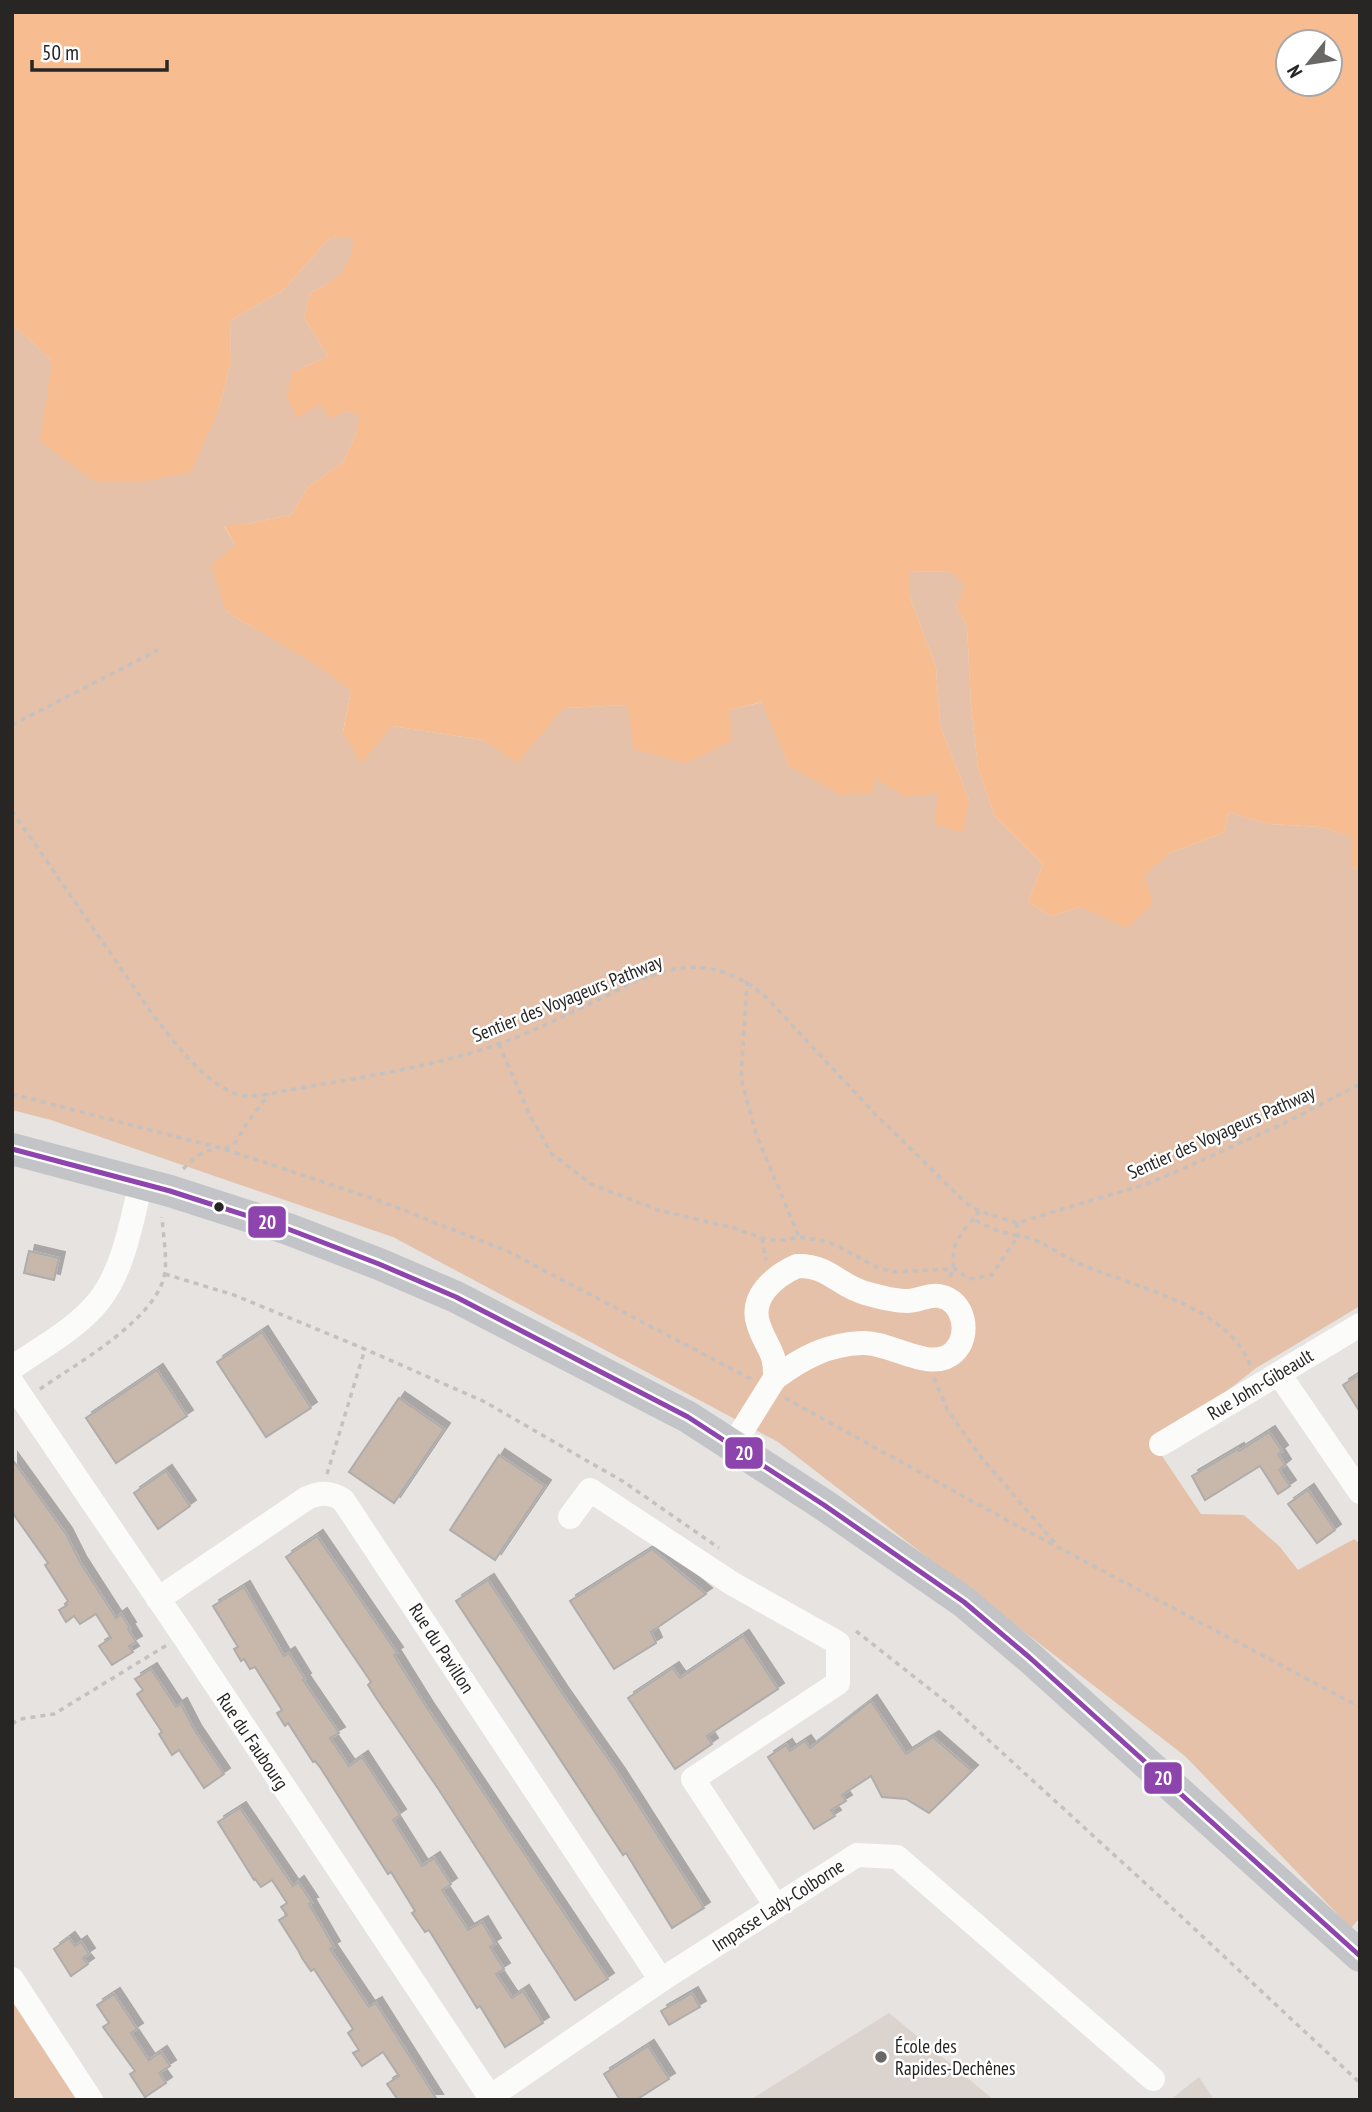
<svg xmlns="http://www.w3.org/2000/svg" width="1372" height="2112" viewBox="0 0 1372 2112" font-family="'PT Sans Narrow',sans-serif">
<defs>
<filter id="shadow"><feDropShadow dx="6" dy="-6" stdDeviation="0" flood-color="#0004"/></filter>
</defs>
<rect width="100%" height="100%" fill="#e6e3e1"/>
<!-- built -->
<g fill="#dbd3cd">
<polygon points="889,2013 994,2100 750,2100"/>
<polygon points="1199,2077 1214,2100 1170,2100"/>
</g>
<!-- green -->
<g fill="#e4c1a8">
<path d="M355 236C349 271 341 278 310 293L304 318 328 356 293 372 320 404 360 415 357 431 343 462 308 487 291 515 246 524 224 526 235 545 226 611C267 638 315 658 351 691L343 731 361 762 392 726 483 740 517 762 564 708 627 705 730 710 763 702 789 766 875 777 969 800 940 725 936 667 909 595 908 572 949 571 966 585 956 607 967 626 971 705 978 768 994 815 1043 864 1028 902 1051 916 1081 907 1143 875 1170 853 1225 832 1228 812 1268 824 1320 827 1352 836 1351 867 1360 870V1306L1256 1368 1156 1447 1201 1514 1244 1515 1280 1547 1298 1570 1354 1539 1360 1544V1918L1351 1928 1185 1756 778 1442 393 1237 51 1120 12 1110V323L52 361 219 409 231 362 230 321 283 290 330 238Z"/>
<polygon points="12,1979 91,2100 12,2100"/>
</g>
<!-- water -->
<path fill="#f7bc8f" fill-rule="evenodd" d="M12 12H1360V870L1351 867V836L1320 827 1268 824 1228 812 1225 832 1170 853 1144 875 1153 903 1127 928 1081 907 1051 916 1028 902 1043 864 994 815 978 768 971 705 967 626 956 607 965 585 949 571 909 572V595L936 667 940 725 969 800 963 833 935 824 938 793 905 797 875 778 873 793 841 795 789 766 762 702 730 710 731 741 686 763 634 749 627 705 564 708 517 763 483 740 392 726 361 763 343 732 351 691C315 659 267 638 226 611L211 565 235 545 224 525 246 524 291 515 308 487 343 462 357 431 359 415 345 411 331 419 320 404 297 418 286 395 293 372 328 356 304 318 310 293C339 279 350 270 354 237L330 238 283 290 230 321 231 362 219 409 191 472 139 482 94 481 40 441 52 361 12 323ZM1288 42H1330V84H1288Z"/>
<!-- building -->
<g fill="#c8b8ab" stroke="#aeadab" stroke-width="2" filter="url(#shadow)">
<polygon points="29,1251 59,1258 54,1280 24,1273"/>
<polygon points="262,1332 311,1408 266,1437 217,1362"/>
<polygon points="157,1370 187,1416 116,1463 86,1418"/>
<polygon points="1360,1374 1360,1412 1343,1385"/>
<polygon points="399,1398 444,1429 394,1503 349,1472"/>
<polygon points="1269,1432 1282,1451 1278,1454 1285,1465 1279,1470 1290,1486 1278,1494 1260,1466 1205,1500 1192,1476 1238,1449 1239,1451"/>
<polygon points="499,1455 545,1486 495,1560 450,1530"/>
<polygon points="12,1459 66,1534 80,1562 116,1618 121,1614 130,1628 128,1629 136,1642 129,1646 133,1652 112,1665 99,1646 111,1638 96,1614 80,1624 74,1616 66,1622 59,1610 67,1605 66,1603 68,1601 45,1565 48,1563 12,1512"/>
<polygon points="166,1471 190,1506 158,1529 134,1493"/>
<polygon points="1308,1490 1335,1530 1317,1543 1288,1504"/>
<polygon points="317,1536 379,1627 397,1653 394,1655 427,1708 608,1979 575,2000 439,1790 377,1699 368,1685 371,1682 286,1557"/>
<polygon points="652,1549 706,1594 651,1632 656,1643 614,1669 570,1601"/>
<polygon points="488,1580 562,1693 618,1773 704,1908 672,1928 626,1853 623,1855 456,1601"/>
<polygon points="244,1587 284,1656 289,1653 305,1679 303,1680 339,1733 330,1738 349,1766 362,1757 400,1815 393,1820 422,1866 434,1858 451,1884 442,1890 468,1930 482,1922 495,1944 490,1947 504,1969 496,1974 512,1998 523,1991 543,2023 505,2047 480,2006 477,2008 429,1930 425,1932 412,1913 415,1911 391,1872 388,1874 320,1767 315,1761 313,1762 288,1723 285,1726 277,1713 282,1710 255,1667 250,1669 244,1659 241,1661 234,1649 238,1647 213,1606"/>
<polygon points="743,1636 778,1689 707,1736 712,1744 675,1769 628,1698 673,1668 680,1678"/>
<polygon points="151,1669 176,1707 181,1704 195,1731 224,1774 204,1788 179,1750 172,1755 159,1734 162,1732 137,1694 143,1690 135,1679"/>
<polygon points="871,1701 906,1754 933,1737 972,1771 929,1813 906,1799 882,1797 871,1776 842,1795 846,1801 831,1810 835,1816 814,1829 768,1757 786,1745 790,1751 805,1741 810,1748"/>
<polygon points="240,1808 293,1886 298,1882 312,1903 309,1904 334,1947 330,1949 369,2007 376,2003 437,2100 398,2100 387,2084 399,2076 383,2052 362,2066 353,2053 359,2050 348,2033 353,2029 314,1969 311,1971 302,1958 298,1950 279,1920 287,1915 281,1907 287,1903 272,1880 261,1887 255,1879 254,1880 218,1822"/>
<polygon points="69,1938 75,1946 81,1942 89,1954 83,1958 88,1964 71,1976 54,1949"/>
<polygon points="692,1993 700,2007 669,2025 661,2011"/>
<polygon points="114,1994 137,2029 131,2033 149,2060 161,2052 170,2066 159,2073 166,2083 145,2097 130,2074 135,2071 103,2027 109,2023 97,2005"/>
<polygon points="648,2046 669,2079 636,2100 620,2100 604,2074"/>
</g>
<g fill="none" stroke-linecap="round" stroke-linejoin="round">
<!-- path -->
<g stroke="#c3c1c1" stroke-width="3.5" stroke-dasharray="5 5" stroke-linecap="butt">
<polyline points="12,725 158,650"/>
<path d="M12 811 151 1012C172 1039 210 1093 247 1096 254 1096 262 1095 269 1094 345 1079 425 1070 498 1044 535 1031 570 1013 606 996 628 985 651 974 675 969 710 963 737 974 764 995L876 1115 965 1202 979 1211 1017 1223 1073 1206 1147 1184 1189 1166 1293 1119 1360 1084"/>
<polyline points="747,981 741,1078 756,1134 799,1237"/>
<polyline points="499,1044 530,1116 552,1154 591,1184 658,1210 734,1228 762,1238 777,1241 799,1237 819,1240 836,1245 874,1266 892,1272 955,1269 969,1279 992,1275 1018,1236 998,1231 974,1220"/>
<polyline points="12,1094 224,1149 380,1201 507,1251 751,1379"/>
<polyline points="225,1149 236,1142 247,1123 269,1094"/>
<path d="M183 1169C193 1159 202 1150 217 1149"/>
<path d="M1017 1223 1018 1236C1043 1239 1054 1252 1076 1262 1130 1287 1230 1304 1251 1368"/>
<polyline points="762,1238 766,1260"/>
<polyline points="165,1274 234,1295 360,1347 483,1401 624,1482 719,1548"/>
<path d="M950 1277C956 1267 952 1260 954 1250 957 1234 971 1224 979 1211"/>
<polyline points="934,1378 947,1409 981,1457 1055,1543"/>
<path d="M40 1389C76 1364 159 1318 165 1272 167 1254 163 1235 162 1217"/>
<polyline points="785,1398 1001,1517 1360,1707"/>
<polyline points="327,1474 365,1349"/>
<polyline points="856,1631 950,1705 1157,1894 1360,2083"/>
<polyline points="12,1724 20,1719 54,1714 167,1645"/>
</g>
<!-- minor -->
<g stroke="#fbfbfa" stroke-width="24">
<path d="M797 1266C829 1265 837 1285 865 1293 879 1297 894 1301 907 1301 918 1301 929 1294 939 1296 965 1300 971 1336 954 1352 931 1374 890 1341 862 1343 828 1344 802 1358 775 1378 776 1351 767 1349 759 1326 748 1297 775 1276 797 1266Z"/>
<path d="M12 1368C40 1348 76 1329 98 1302 124 1270 131 1222 141 1184"/>
<polyline points="1279,1374 1360,1492"/>
<polyline points="12,1383 183,1635 492,2100"/>
<polyline points="1161,1444 1360,1325"/>
<polyline points="733,1445 775,1378"/>
<polyline points="570,1517 590,1490 733,1584 838,1643 838,1683 693,1779 776,1906"/>
<path d="M158 1599 307 1498C321 1492 330 1492 343 1500L661 1980"/>
<polyline points="12,1979 91,2100"/>
<polyline points="490,2097 661,1980 857,1855 897,1857 1153,2079"/>
</g>
<!-- major -->
<polyline stroke="#c3c4c7" stroke-width="32" points="12,1149 170,1191 288,1229 379,1264 456,1297 688,1417 824,1505 964,1602 1029,1657 1360,1956"/>
<!-- bus-1 casing -->
<g stroke="#fff" stroke-width="10">
<polyline id="bus-1" points="12,1149 170,1191 288,1229 379,1264 456,1297 688,1417 824,1505 964,1602 1029,1657 1360,1956"/>
</g>
<!-- bus-1 -->
<use href="#bus-1" stroke="#8e44ad" stroke-width="5"/>
</g>
<!-- markers -->
<circle fill="#282625" stroke="#fff" stroke-width="2.5" cx="219" cy="1207" r="6"/>
<circle fill="#6a6867" stroke="#fff" stroke-width="2.5" cx="881" cy="2057" r="7"/>
<g text-anchor="middle" stroke-width="5" stroke-linejoin="round" paint-order="stroke">
<!-- street labels -->
<g font-size="19" fill="#282625" stroke="#fff">
<text transform="translate(567 998) rotate(-22)" y="7">Sentier des Voyageurs Pathway</text>
<text transform="translate(1221 1132) rotate(-24)" y="7">Sentier des Voyageurs Pathway</text>
<text transform="translate(1260 1384) rotate(-31)" y="7">Rue John-Gibeault</text>
<text transform="translate(442 1648) rotate(57)" y="7">Rue du Pavillon</text>
<text transform="translate(253 1741) rotate(56)" y="7">Rue du Faubourg</text>
<text transform="translate(778 1905) rotate(-33)" y="7">Impasse Lady-Colborne</text>
</g>
<!-- poi labels -->
<g font-size="19" fill="#282625" stroke="#fff" text-anchor="start">
<text x="895" y="2053">École des<tspan x="895" dy="22">Rapides-Dechênes</tspan></text>
</g>
</g>
<g stroke="#fff" stroke-width="2.5">
<rect x="247" y="1205" width="40" height="34" rx="7" fill="#8e44ad"/>
<rect x="724" y="1436" width="40" height="34" rx="7" fill="#8e44ad"/>
<rect x="1143" y="1761" width="40" height="34" rx="7" fill="#8e44ad"/>
</g>
<g font-size="19" text-anchor="middle" font-weight="bold" fill="#fff">
<text x="267" y="1229">20</text>
<text x="744" y="1460">20</text>
<text x="1163" y="1785">20</text>
</g>
<!-- border -->
<rect width="1372" height="2112" fill="none" stroke="#282625" stroke-width="28"/>
<!-- north arrow -->
<g transform="translate(1309 63) rotate(240)"><circle r="33" fill="#ffffff" stroke="#a9a8a8" stroke-width="2"/>
<path d="M0-5L12 26L0 18L-12 26Z" fill="#6a6867"/>
<text y="-10" font-size="19" font-weight="bold" text-anchor="middle" fill="#282625">N</text>
</g>
<!-- scale -->
<path d="M32 60v10h135v-10" fill="none" stroke="#282625" stroke-width="3.5"/>
<text x="42" y="60" font-size="21" fill="#282625" stroke="#ffffff" stroke-width="5" paint-order="stroke">50 m</text>
</svg>
